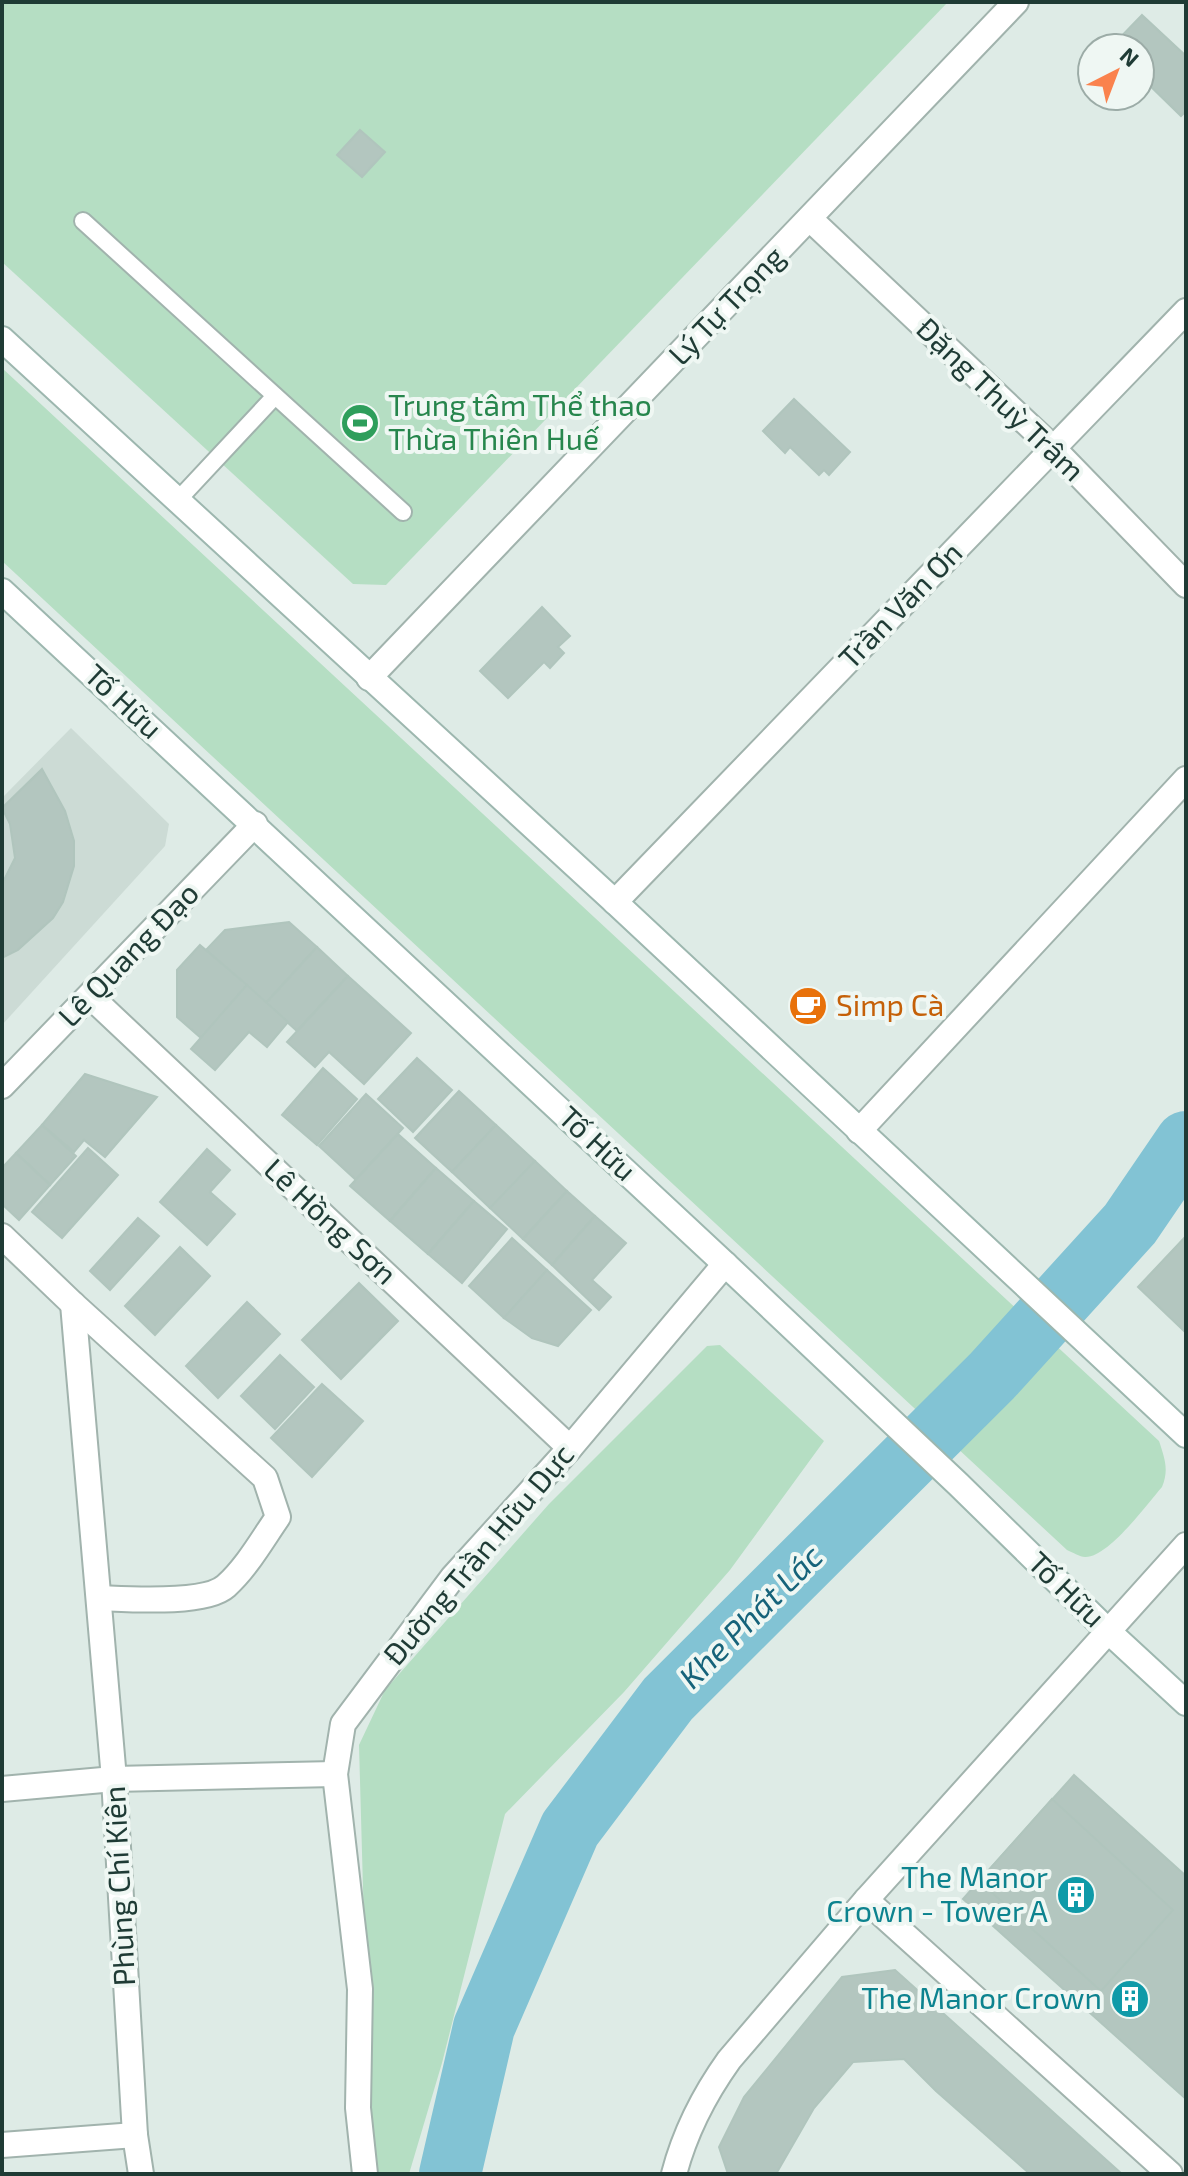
<svg xmlns="http://www.w3.org/2000/svg" width="1188" height="2176" viewBox="0 0 1188 2176" font-family="'Exo 2',sans-serif">
<rect width="100%" height="100%" fill="#deebe6"/>
<!-- built -->
<polygon fill="#ccdbd5" points="71,728 169,824 165,846 2,1025 2,798"/>
<!-- green -->
<g fill="#b5dec3">
<polygon points="2,2 948,2 386,585 353,584 2,262"/>
<path d="M2 368 1159 1441C1165 1459 1169 1470 1162 1487 1147 1504 1108 1558 1085 1557 1080 1557 1072 1552 1067 1550L2 561Z"/>
<polygon points="720,1345 824,1441 730,1570 624,1692 505,1814 442,2063 409,2174 371,2174 359,1745 385,1690 549,1504 707,1346"/>
</g>
<g fill="none" stroke-linecap="round" stroke-linejoin="round">
<!-- river -->
<polyline stroke="#82c3d4" stroke-width="62" points="450,2174 484,2027 570,1829 668,1699 992,1376 1130,1224 1186,1142"/>
</g>
<!-- building -->
<g fill="#b3c6bf" stroke="#b0c5bd" stroke-width="2">
<polygon points="1142,15 1186,56 1186,111 1181,116 1140,76 1140,48 1110,48"/>
<polygon points="360,130 385,152 362,177 337,155"/>
<polygon points="794,399 850,452 829,475 824,470 819,475 790,447 785,453 763,431"/>
<polygon points="542,607 570,636 558,647 564,653 550,668 544,662 508,698 480,671"/>
<polygon points="42,769 65,811 74,841 74,866 63,902 53,918 18,950 2,958 2,884 15,858 10,824 2,808"/>
<polygon points="289,922 317,947 266,1003 206,950 225,930"/>
<polygon points="200,945 247,985 201,1038 177,1017 177,970"/>
<polygon points="317,947 348,976 297,1031 266,1003"/>
<polygon points="348,976 411,1033 364,1084 329,1052 315,1067 287,1042"/>
<polygon points="247,985 288,1022 267,1047 249,1032 215,1070 191,1049"/>
<polygon points="417,1058 452,1090 413,1132 378,1099"/>
<polygon points="323,1068 357,1099 317,1145 282,1115"/>
<polygon points="85,1074 157,1097 105,1157 84,1140 74,1152 42,1125"/>
<polygon points="459,1091 496,1125 452,1172 415,1138"/>
<polygon points="366,1094 403,1128 356,1180 319,1146"/>
<polygon points="42,1125 76,1156 50,1185 16,1153"/>
<polygon points="496,1125 535,1161 490,1208 452,1172"/>
<polygon points="398,1134 436,1168 390,1221 350,1186"/>
<polygon points="88,1148 118,1175 62,1238 32,1212"/>
<polygon points="207,1149 230,1170 210,1192 235,1214 207,1245 160,1202"/>
<polygon points="16,1153 50,1185 19,1220 2,1204 2,1168"/>
<polygon points="535,1161 567,1191 523,1239 490,1208"/>
<polygon points="436,1168 474,1201 428,1254 390,1221"/>
<polygon points="567,1191 595,1216 552,1265 523,1239"/>
<polygon points="474,1201 507,1229 462,1283 428,1254"/>
<polygon points="595,1216 626,1243 592,1280 611,1297 599,1310 552,1265"/>
<polygon points="138,1218 159,1236 110,1290 90,1271"/>
<polygon points="1186,1236 1186,1333 1138,1287"/>
<polygon points="512,1238 547,1270 504,1318 469,1286"/>
<polygon points="180,1247 210,1276 155,1335 125,1306"/>
<polygon points="547,1270 591,1310 558,1346 532,1338 504,1318"/>
<polygon points="359,1283 398,1321 341,1379 302,1340"/>
<polygon points="247,1302 280,1334 218,1398 186,1366"/>
<polygon points="280,1355 314,1387 275,1429 241,1396"/>
<polygon points="322,1384 363,1421 312,1477 271,1438"/>
<polygon points="1074,1775 1186,1876 1186,2099 963,1899"/>
<polygon points="1052,1799 1173,1910 1101,1991 979,1881"/>
<polygon points="895,1970 1122,2174 1030,2174 936,2091 904,2059 853,2062 814,2108 776,2174 728,2174 719,2147 744,2097 842,1977"/>
</g>
<g fill="none" stroke-linecap="round" stroke-linejoin="round">
<!-- service casing -->
<g stroke="#a1b3ad" stroke-width="20">
<g id="service">
<polyline points="83,221 403,512"/>
<polyline points="177,501 275,396"/>
</g>
</g>
<!-- minor casing -->
<g stroke="#a1b3ad" stroke-width="28">
<g id="minor">
<polyline points="810,219 1053,448 1186,585"/>
<polyline points="369,678 1016,2"/>
<polyline points="615,902 1186,311"/>
<polyline points="90,996 570,1448"/>
<polyline points="2,1086 255,824"/>
<polyline points="859,1131 1186,779"/>
<path d="M2 1236 73 1304 265 1478 278 1517C262 1540 247 1567 226 1586 205 1605 127 1599 99 1598"/>
<polyline points="73,1304 114,1779 135,2135 141,2174"/>
<polyline points="2,1789 114,1779 335,1774"/>
<polyline points="866,1900 1170,2174"/>
<polyline points="2,2145 135,2135"/>
<polyline points="365,2174 358,2108 360,1989 335,1774 343,1724 453,1577 570,1448 725,1264"/>
<path d="M674 2174C685 2132 704 2095 729 2060L866 1900 1186 1545"/>
</g>
</g>
<!-- secondary casing -->
<g stroke="#9db7af" stroke-width="28">
<g id="secondary">
<polyline points="2,339 615,902 1186,1435"/>
<polyline points="2,591 725,1264 958,1484 1108,1631 1186,1703"/>
</g>
</g>
<!-- service -->
<use href="#service" stroke="#fff" stroke-width="16"/>
<!-- minor -->
<use href="#minor" stroke="#fff" stroke-width="24"/>
<!-- secondary -->
<use href="#secondary" stroke="#fff" stroke-width="24"/>
</g>
<!-- icons -->
<defs>
<g id="stadium-disc" transform="scale(2)"><circle r="9.5" fill="#2e9e5b" stroke="#eff7f3"/><path d="M0-5a6.5 5 0 1 0 0 10a6.5 5 0 1 0 0-10ZM-3.5-1.8h7v3.6h-7Z" fill="#fff"/></g>
<g id="cafe-disc" transform="scale(2)"><circle r="9.5" fill="#e8710a" stroke="#eff7f3"/><path d="M-5.5-4.5H6V0H3Q3 3.5 0 3.5H-2.5Q-5.5 3.5-5.5 0ZM3-3.2v2h1.7v-2ZM-6 4.5H4V6H-6Z" fill="#fff"/></g>
<g id="building-disc" transform="scale(2)"><circle r="9.5" fill="#0f9aa8" stroke="#eff7f3"/><path d="M-4-6H4V6H1V3H-1V6H-4ZM-2.5-4.3h1.7v1.8h-1.7ZM.8-4.3h1.7v1.8H.8ZM-2.5-1h1.7V.8h-1.7ZM.8-1h1.7V.8H.8Z" fill="#fff"/></g>
</defs>
<g fill-rule="evenodd">
<use href="#stadium-disc" x="360" y="423"/>
<use href="#cafe-disc" x="808" y="1006"/>
<use href="#building-disc" x="1076" y="1895"/>
<use href="#building-disc" x="1130" y="1999"/>
</g>
<g text-anchor="middle" stroke-width="8" stroke-linejoin="round" paint-order="stroke">
<!-- street labels -->
<g font-size="30" fill="#1f3b35" stroke="#eff7f3">
<text transform="translate(727 306) rotate(-46)" y="10">Lý Tự Trọng</text>
<text transform="translate(1000 400) rotate(44)" y="10">Đặng Thuỳ Trâm</text>
<text transform="translate(901 606) rotate(-46)" y="10">Trần Văn Ơn</text>
<text transform="translate(123 702) rotate(43)" y="10">Tố Hữu</text>
<text transform="translate(129 955) rotate(-46)" y="10">Lê Quang Đạo</text>
<text transform="translate(597 1144) rotate(43)" y="10">Tố Hữu</text>
<text transform="translate(330 1222) rotate(43)" y="10">Lê Hồng Sơn</text>
<text transform="translate(479 1555) rotate(-50)" y="10">Đường Trần Hữu Dực</text>
<text transform="translate(1066 1590) rotate(44)" y="10">Tố Hữu</text>
<text transform="translate(120 1886) rotate(-93)" y="10">Phùng Chí Kiên</text>
</g>
<!-- leisure labels -->
<g font-size="30" fill="#27864d" stroke="#eff7f3" text-anchor="start">
<text x="388" y="416">Trung tâm Thể thao<tspan x="388" dy="34">Thừa Thiên Huế</tspan></text>
</g>
<!-- food labels -->
<g font-size="30" fill="#c56008" stroke="#eff7f3" text-anchor="start">
<text x="836" y="1016">Simp Cà</text>
</g>
<!-- culture labels -->
<g font-size="30" fill="#0d838f" stroke="#eff7f3" text-anchor="end">
<text x="1048" y="1888">The Manor<tspan x="1048" dy="34">Crown - Tower A</tspan></text>
<text x="1102" y="2009">The Manor Crown</text>
</g>
<!-- water labels -->
<g font-size="32" font-style="italic" fill="#16637a" stroke="#eff7f3">
<text transform="translate(751 1617) rotate(-45)" y="11">Khe Phát Lác</text>
</g>
</g>
<!-- border -->
<rect width="1188" height="2176" fill="none" stroke="#1f3b35" stroke-width="8"/>
<!-- north arrow -->
<g transform="translate(1116 72) rotate(42)"><circle r="38" fill="#eff7f3" stroke="#9caca7" stroke-width="2"/>
<path d="M0-6L14 30L0 20L-14 30Z" fill="#fa824d"/>
<text y="-12" font-size="22" font-weight="bold" text-anchor="middle" fill="#1f3b35">N</text>
</g>
</svg>
